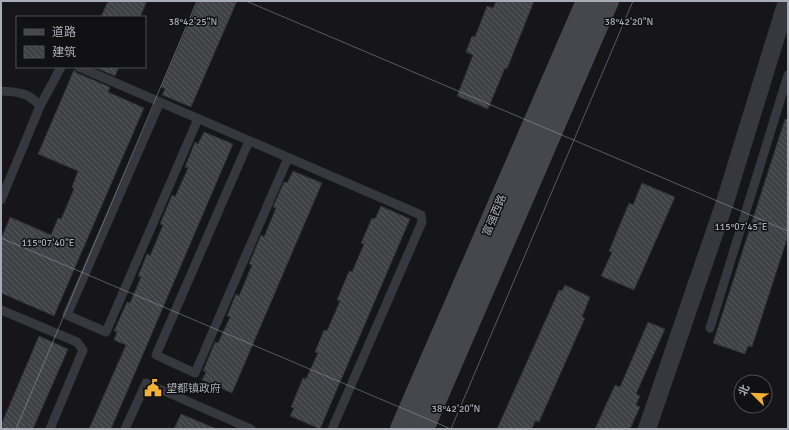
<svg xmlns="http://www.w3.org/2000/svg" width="789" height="430" viewBox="0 0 789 430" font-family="Signika,'Noto Sans SC',sans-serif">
<defs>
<pattern id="building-back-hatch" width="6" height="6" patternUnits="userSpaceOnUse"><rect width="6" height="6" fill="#404145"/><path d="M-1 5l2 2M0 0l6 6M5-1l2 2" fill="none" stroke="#595a5e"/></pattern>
</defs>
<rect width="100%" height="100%" fill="#161618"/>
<!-- building -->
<g fill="url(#building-back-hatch)" stroke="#303034">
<polygon points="108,1 147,1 140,17 101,17"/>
<polygon points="198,1 237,1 191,107 162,95 165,89 161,87"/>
<polygon points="496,1 534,1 507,69 505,68 488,109 457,96 473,55 466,52 472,36 475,37 487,6 493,8"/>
<polygon points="94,67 119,67 115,76"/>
<polygon points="74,70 77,73 110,87 108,92 144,108 54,316 1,293 1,239 10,217 51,235 58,218 61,219 74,189 72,187 78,171 38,154"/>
<polygon points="785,119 788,120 788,236 752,347 748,346 745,354 713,343"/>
<polygon points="204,132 233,144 111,429 89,429 126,345 114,340 117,332 114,331 127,302 130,303 141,277 138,276 147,254 150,256 163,225 160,224 172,195 175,197 188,168 185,167 195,142 198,144"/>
<polygon points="293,171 322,183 232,393 202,380 206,372 203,371 215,342 218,343 230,317 227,316 236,294 239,296 252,265 249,264 261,235 264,237 276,208 273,207 284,182 287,183"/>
<polygon points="642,183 675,197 634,290 601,276 612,252 609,251 629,203 633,205"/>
<polygon points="381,206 410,219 320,429 290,416 294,408 291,407 303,378 306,379 318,353 315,352 324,330 327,331 340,301 337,300 349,271 352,272 364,244 361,243 372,218 375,219"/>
<polygon points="565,285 590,297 582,317 585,318 539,422 535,421 532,429 497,429 559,290 562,291"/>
<polygon points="648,322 665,329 636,394 640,396 636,405 640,407 630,429 595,429 615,385 620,387"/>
<polygon points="39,336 68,349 33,429 1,429 1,425"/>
<polygon points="181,414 217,429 174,429"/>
</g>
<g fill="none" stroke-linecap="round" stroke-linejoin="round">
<!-- service -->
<g stroke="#37383d" stroke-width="9">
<polyline points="79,67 421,215 422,222 332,429"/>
<path d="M1 91C18 92 28 92 40 106"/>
<polyline points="160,102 67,315 106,332 198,119"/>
<polyline points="249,141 156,355 195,373 288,158"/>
<polyline points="1,200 40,106 61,67"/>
<polyline points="1,310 77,342 83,350 50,429"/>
<polyline points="710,328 788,75"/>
<polyline points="125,429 146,383 251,429"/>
</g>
<!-- minor -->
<polyline stroke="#37383d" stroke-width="18" points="647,429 725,202 787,1"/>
<!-- secondary -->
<g stroke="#45474d" stroke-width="22">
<polyline points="401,429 587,1"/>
<polyline points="423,429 608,1"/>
</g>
</g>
<!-- ticks -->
<path fill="none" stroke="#a8adb8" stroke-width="1" stroke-opacity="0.45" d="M246 1 788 231M1 238 451 429M16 429 197 1M451 429 633 1"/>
<!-- icons -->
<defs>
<g id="civic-bare" transform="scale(1.38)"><path d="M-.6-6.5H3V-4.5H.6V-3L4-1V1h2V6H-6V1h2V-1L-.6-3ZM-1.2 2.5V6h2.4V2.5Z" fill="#f2b134" stroke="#111113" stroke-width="2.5" paint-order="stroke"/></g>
</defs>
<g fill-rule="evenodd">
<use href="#civic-bare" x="153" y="388"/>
</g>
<g text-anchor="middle" stroke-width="3" stroke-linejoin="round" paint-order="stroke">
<!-- street labels -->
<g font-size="11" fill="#a8adb8" stroke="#111113">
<text transform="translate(494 215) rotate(-67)" y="4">富强西路</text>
</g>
<!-- poi labels -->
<g font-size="11" fill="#a8adb8" stroke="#111113" text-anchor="start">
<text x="166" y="392">望都镇政府</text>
</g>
</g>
<g font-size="10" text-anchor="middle" fill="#a8adb8" stroke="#111113" stroke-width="3" stroke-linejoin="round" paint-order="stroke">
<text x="193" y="25">38°42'25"N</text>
<text x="629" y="25">38°42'20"N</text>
<text x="741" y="230">115°07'45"E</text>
<text x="48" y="246">115°07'40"E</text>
<text x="456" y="412">38°42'20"N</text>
</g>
<!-- border -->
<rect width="789" height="430" fill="none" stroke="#a8adb8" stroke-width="4"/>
<!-- legend -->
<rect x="16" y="16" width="130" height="52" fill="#111113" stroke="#4d4f55"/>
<rect x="24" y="29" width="20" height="6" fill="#45474d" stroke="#4d4f55"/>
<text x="52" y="36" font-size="12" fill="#a8adb8">道路</text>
<rect x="24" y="46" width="20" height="12" fill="url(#building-back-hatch)" stroke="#4d4f55"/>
<text x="52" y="56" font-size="12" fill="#a8adb8">建筑</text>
<!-- north arrow -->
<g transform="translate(753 394) rotate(293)"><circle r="19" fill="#111113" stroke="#4d4f55"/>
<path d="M0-3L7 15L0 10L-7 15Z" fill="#f2b134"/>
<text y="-6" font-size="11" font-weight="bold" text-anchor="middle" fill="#a8adb8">北</text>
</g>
</svg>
